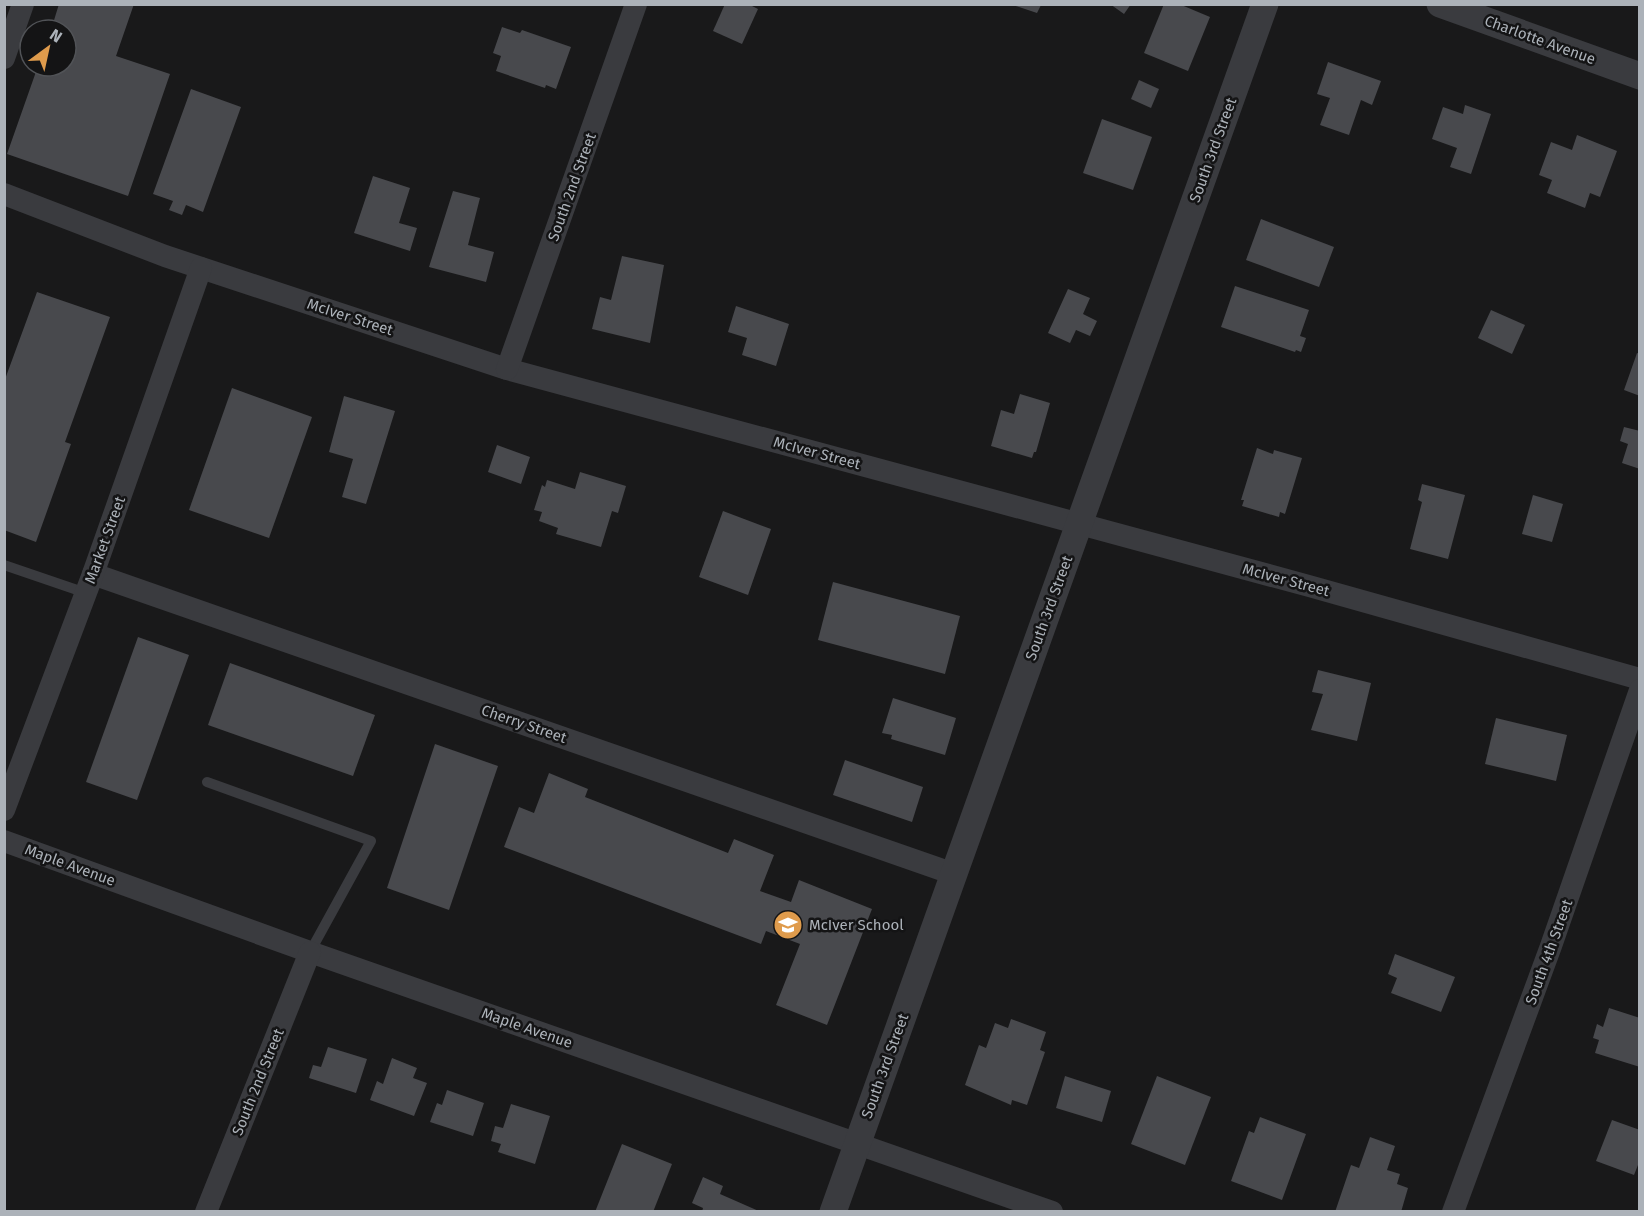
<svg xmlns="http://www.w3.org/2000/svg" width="1644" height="1216" viewBox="0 0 1644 1216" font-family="'Fira Sans',sans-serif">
<rect width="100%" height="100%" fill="#19191a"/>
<!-- building -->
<g fill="#48494d">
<polygon points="59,4 134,4 116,56 170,74 128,196 7,154 38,66 66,66 66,30 51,30"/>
<polygon points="725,4 748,4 758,9 742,44 713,31"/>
<polygon points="1110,4 1131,4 1124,14"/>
<polygon points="1164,4 1179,4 1210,17 1188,71 1144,53"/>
<polygon points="1013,5 1041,5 1037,13"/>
<polygon points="502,27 520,33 522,30 571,47 556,89 546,85 545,88 496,71 501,56 493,53"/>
<polygon points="1328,62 1381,81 1372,105 1361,100 1349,135 1320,125 1330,98 1317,94"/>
<polygon points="1139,80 1159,89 1151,108 1131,99"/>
<polygon points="191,89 241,107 203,212 186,205 182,215 169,210 173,201 153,194"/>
<polygon points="1465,105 1491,114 1471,174 1450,167 1457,148 1432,139 1443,107 1463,114"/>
<polygon points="1102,119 1152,137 1133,190 1083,173"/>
<polygon points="1577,135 1617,151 1600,197 1590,193 1585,208 1547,193 1552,180 1539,175 1551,142 1572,150"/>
<polygon points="373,176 410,188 399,223 417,228 410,251 354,233"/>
<polygon points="453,191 480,198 468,245 494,252 486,282 429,267"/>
<polygon points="1261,219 1334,247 1319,287 1246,260"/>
<polygon points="622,256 664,265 650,343 592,329 600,297 611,300"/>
<polygon points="1235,286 1309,310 1300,336 1306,338 1301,352 1296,350 1295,352 1221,327"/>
<polygon points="1068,289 1090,298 1083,314 1097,321 1090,336 1076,330 1070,343 1048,333"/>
<polygon points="37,292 110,317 65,442 71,444 36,542 4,530 4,382"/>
<polygon points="736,306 789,324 776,366 742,355 747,338 728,332"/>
<polygon points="1491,310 1525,325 1512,354 1478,338"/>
<polygon points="1637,353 1640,354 1640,396 1624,390"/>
<polygon points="232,388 312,417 269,538 189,510"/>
<polygon points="1020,394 1050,403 1036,452 1034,452 1032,458 991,446 1001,410 1014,414"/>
<polygon points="344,396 395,411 366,504 342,497 353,459 329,452"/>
<polygon points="1624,427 1640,431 1640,469 1622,463 1628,444 1620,441"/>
<polygon points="497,445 530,457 521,484 488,472"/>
<polygon points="1257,448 1273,454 1274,450 1302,458 1285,514 1280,512 1279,517 1242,506 1244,500 1241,500"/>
<polygon points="580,472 626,486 618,513 612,511 601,547 556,534 558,528 539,521 542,512 534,510 542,485 545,487 547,480 575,489"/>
<polygon points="1422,484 1465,495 1448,559 1410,549 1422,502 1418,500"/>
<polygon points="1533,495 1563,504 1552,542 1522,534"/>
<polygon points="723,511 771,529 748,595 699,577"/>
<polygon points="833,582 960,616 945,674 818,640"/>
<polygon points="138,637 189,655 137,800 86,782"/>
<polygon points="230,663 375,715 353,776 208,725"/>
<polygon points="1318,670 1371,683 1357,741 1311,730 1323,694 1312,692"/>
<polygon points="893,698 956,718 945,755 891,739 892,735 882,733"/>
<polygon points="1496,718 1567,735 1556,781 1485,764"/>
<polygon points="435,744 498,766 449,910 387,888"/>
<polygon points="845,760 923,787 912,822 833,795"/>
<polygon points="549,773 588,789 585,797 728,853 734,839 774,855 760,891 791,902 799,880 872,909 827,1025 776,1005 800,944 766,931 761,944 504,847 519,807 534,813"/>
<polygon points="1395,954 1455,977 1441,1012 1391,993 1397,978 1388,974"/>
<polygon points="1609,1008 1640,1018 1640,1067 1595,1053 1599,1040 1593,1038 1597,1024 1603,1027"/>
<polygon points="1011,1019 1046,1032 1040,1050 1045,1052 1027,1105 1012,1100 1011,1105 965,1085 979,1045 986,1048 995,1023 1008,1028"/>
<polygon points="328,1047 367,1059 356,1093 309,1078 313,1065 321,1067"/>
<polygon points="392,1058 417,1068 413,1078 427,1083 414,1116 370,1100 377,1081 383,1084"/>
<polygon points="1065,1076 1111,1091 1102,1122 1056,1108"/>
<polygon points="1157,1076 1211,1097 1185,1165 1131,1144"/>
<polygon points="447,1090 484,1103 473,1136 430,1122 437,1103 442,1105"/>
<polygon points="511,1104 550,1116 535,1164 498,1152 501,1144 491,1141 495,1126 503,1128"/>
<polygon points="1260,1117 1306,1134 1282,1200 1231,1181 1249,1131 1254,1133"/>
<polygon points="1612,1120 1640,1130 1640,1160 1634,1175 1596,1161"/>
<polygon points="1370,1137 1395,1146 1387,1170 1400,1174 1397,1184 1408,1188 1401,1212 1335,1212 1351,1165 1359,1168"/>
<polygon points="622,1144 672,1164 653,1212 595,1212"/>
<polygon points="703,1177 723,1186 720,1194 761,1212 702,1212 703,1208 692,1203"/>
</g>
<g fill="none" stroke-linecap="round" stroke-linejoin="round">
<!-- service -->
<g stroke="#3a3b3f" stroke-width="10">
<polyline points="4,565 86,593"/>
<polyline points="207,782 371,841 310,952"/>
</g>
<!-- minor -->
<g stroke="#3a3b3f" stroke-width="22">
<polyline points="4,58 23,4"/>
<polyline points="4,194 165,256 507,369 1309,586 1640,679"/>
<polyline points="507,369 636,4"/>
<polyline points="93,574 954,874"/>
<polyline points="4,810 93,574 201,268"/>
<polyline points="4,841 310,952 1052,1212"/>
<polyline points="206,1212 310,952"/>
<polyline points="1453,1212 1551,946 1640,690"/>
</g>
<!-- tertiary -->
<g stroke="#3a3b3f" stroke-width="27">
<polyline points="1440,4 1640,76"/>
<polyline points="833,1212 1265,4"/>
</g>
</g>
<!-- icons -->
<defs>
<g id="school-disc" transform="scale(1.5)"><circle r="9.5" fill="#df9b4c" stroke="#141415"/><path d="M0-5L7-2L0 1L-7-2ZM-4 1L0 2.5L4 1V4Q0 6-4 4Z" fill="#fff"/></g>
</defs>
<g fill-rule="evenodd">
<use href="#school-disc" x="788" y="925"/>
</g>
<g text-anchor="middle" stroke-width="5" stroke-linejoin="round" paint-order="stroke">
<!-- street labels -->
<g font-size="15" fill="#acb2b9" stroke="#141415">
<text transform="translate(1540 40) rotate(20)" y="5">Charlotte Avenue</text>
<text transform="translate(1213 150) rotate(-70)" y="5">South 3rd Street</text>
<text transform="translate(572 187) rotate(-70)" y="5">South 2nd Street</text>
<text transform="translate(350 317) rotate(18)" y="5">McIver Street</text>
<text transform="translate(817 453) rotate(15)" y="5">McIver Street</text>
<text transform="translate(105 540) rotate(-70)" y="5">Market Street</text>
<text transform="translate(1286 580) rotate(15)" y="5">McIver Street</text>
<text transform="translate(1049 608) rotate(-70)" y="5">South 3rd Street</text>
<text transform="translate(524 724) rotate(19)" y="5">Cherry Street</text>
<text transform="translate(70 865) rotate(20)" y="5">Maple Avenue</text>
<text transform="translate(1549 952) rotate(-70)" y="5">South 4th Street</text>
<text transform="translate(527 1028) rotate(19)" y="5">Maple Avenue</text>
<text transform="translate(885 1066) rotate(-70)" y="5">South 3rd Street</text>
<text transform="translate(258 1082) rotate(-68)" y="5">South 2nd Street</text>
</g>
<!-- poi labels -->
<g font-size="15" fill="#acb2b9" stroke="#141415" text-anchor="start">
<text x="809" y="930">McIver School</text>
</g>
</g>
<!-- border -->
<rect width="1644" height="1216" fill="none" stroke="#acb2b9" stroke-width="12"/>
<!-- north arrow -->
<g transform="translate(48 48) rotate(33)"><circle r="28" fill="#141415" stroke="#515357" stroke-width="1.5"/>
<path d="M0-4.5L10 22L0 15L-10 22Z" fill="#df9b4c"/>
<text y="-9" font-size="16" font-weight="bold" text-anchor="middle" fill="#acb2b9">N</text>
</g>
</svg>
